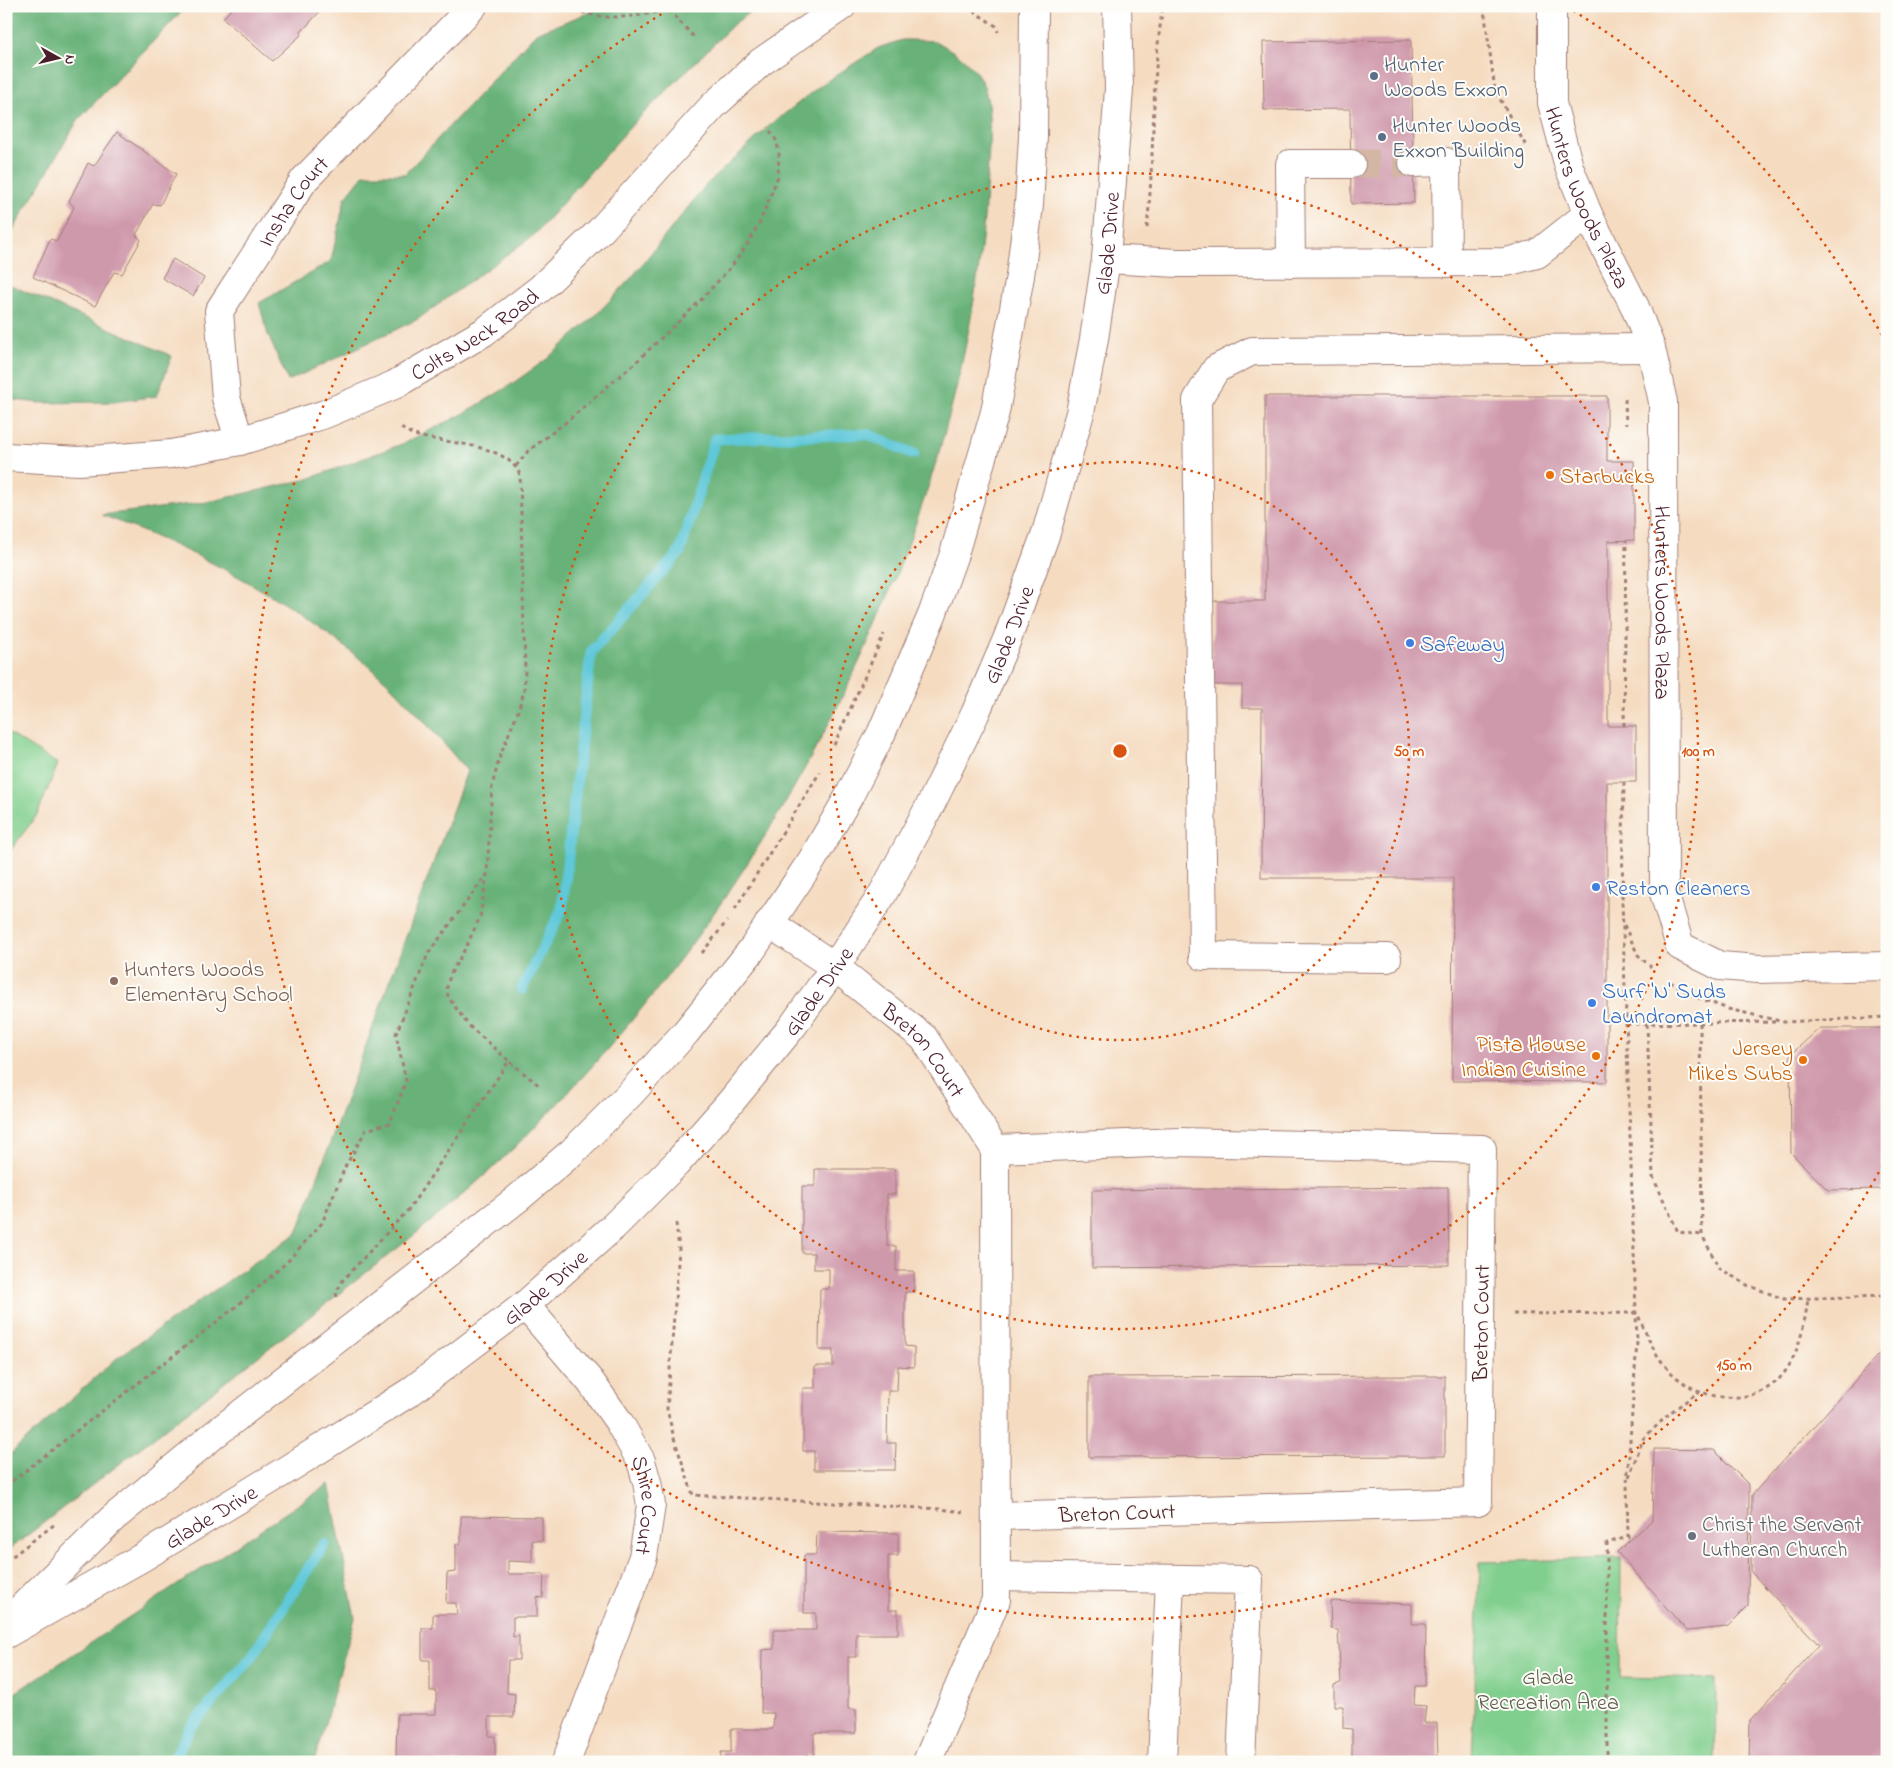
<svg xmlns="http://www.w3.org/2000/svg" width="1893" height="1768" viewBox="0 0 1893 1768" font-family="'Indie Flower',sans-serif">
<rect width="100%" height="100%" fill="#fdfcf7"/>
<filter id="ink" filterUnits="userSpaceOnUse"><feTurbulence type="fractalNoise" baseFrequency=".02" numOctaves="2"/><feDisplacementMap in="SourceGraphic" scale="10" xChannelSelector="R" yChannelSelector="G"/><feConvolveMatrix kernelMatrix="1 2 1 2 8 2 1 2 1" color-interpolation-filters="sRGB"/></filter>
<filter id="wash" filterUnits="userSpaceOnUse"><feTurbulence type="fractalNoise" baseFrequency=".0096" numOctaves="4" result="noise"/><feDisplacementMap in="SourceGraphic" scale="20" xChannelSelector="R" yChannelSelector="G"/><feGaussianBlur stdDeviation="1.12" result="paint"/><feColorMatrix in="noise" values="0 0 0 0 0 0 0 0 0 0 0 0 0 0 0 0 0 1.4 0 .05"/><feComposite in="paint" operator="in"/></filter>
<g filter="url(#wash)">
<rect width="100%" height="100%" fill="#f5dcc1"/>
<!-- green -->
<g fill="#81cf8e" stroke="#66775c">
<polygon points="6,732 58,764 37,815 6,856"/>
<polygon points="1621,1558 1620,1677 1716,1679 1715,1762 1472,1762 1480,1562"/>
</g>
<!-- forest -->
<g fill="#68b279" stroke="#596852">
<polygon points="6,6 187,6 78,120 6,242"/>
<polygon points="606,6 757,6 733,25 633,124 534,235 418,319 288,381 268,335 259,303 331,261 345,198 364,174 405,174 536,33"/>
<path d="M902 40C912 40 923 40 932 41 940 43 943 45 949 49 963 57 976 69 983 84 994 110 988 161 986 190 979 312 951 428 909 542 825 769 691 974 518 1144 451 1210 374 1266 300 1324 202 1400 104 1476 6 1552V1458L117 1358 297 1233 467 771C445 745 423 719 399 694 383 677 363 661 345 647 268 586 191 550 102 515L208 502 308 479 402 444 463 414 506 388 547 359 597 314 632 277 706 185 768 127 821 85 878 48Z"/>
<polygon points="6,283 172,356 157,396 114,402 39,403 6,399"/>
<polygon points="329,1484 355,1618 314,1762 6,1762 6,1699"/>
</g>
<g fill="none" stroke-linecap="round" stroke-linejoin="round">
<!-- stream -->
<g stroke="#5ec8d9" stroke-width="11">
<polyline points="522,989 562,909 591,652 680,552 715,439 867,434 914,454"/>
<polyline points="173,1762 189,1729 251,1658 324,1544"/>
</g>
</g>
<g id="blocks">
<!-- building -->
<g fill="#cf99ac">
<polygon points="234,6 325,6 301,32 301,35 272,61 223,18"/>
<polygon points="1411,40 1414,203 1351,204 1350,109 1264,110 1263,42"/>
<polygon points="117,132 176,174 160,205 153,204 136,235 141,240 122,274 114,272 95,306 33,277 50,239 57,241 74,207 69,201 88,163 94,166"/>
<polygon points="173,259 204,278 193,296 162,278"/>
<polygon points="1265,396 1607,396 1607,461 1634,461 1634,540 1608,541 1608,726 1636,726 1636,782 1607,782 1607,1082 1452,1081 1453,878 1261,878 1262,708 1242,708 1242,685 1212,685 1212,601 1265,601"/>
<polygon points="1820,1028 1887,1028 1887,1189 1828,1190 1791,1153 1790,1055"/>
<polygon points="815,1169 895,1169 895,1194 887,1194 887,1246 896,1246 896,1271 914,1271 914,1292 905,1292 905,1346 914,1347 914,1367 898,1366 897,1391 888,1391 887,1443 896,1443 895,1470 814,1470 814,1451 803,1451 803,1388 815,1388 815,1366 833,1366 833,1350 819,1350 820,1289 829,1289 829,1269 814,1269 814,1253 802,1253 802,1186 815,1186"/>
<polygon points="1448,1187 1449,1265 1092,1268 1092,1190"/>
<polygon points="1887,1345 1887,1762 1749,1762 1750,1720 1819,1645 1751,1572 1752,1495"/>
<polygon points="1445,1376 1445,1456 1089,1457 1089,1377"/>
<polygon points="1654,1449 1714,1450 1749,1485 1748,1606 1727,1627 1687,1631 1617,1552 1652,1520"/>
<polygon points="461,1516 542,1517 542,1541 532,1540 532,1562 508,1561 508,1574 544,1574 543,1598 537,1597 537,1617 513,1617 513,1637 519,1636 519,1660 508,1660 507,1693 515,1694 514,1717 489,1717 489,1736 495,1736 495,1760 484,1760 484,1762 406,1762 406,1758 396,1758 397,1714 436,1714 436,1691 430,1691 430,1660 422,1660 422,1628 433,1628 433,1614 457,1614 456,1603 446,1603 447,1573 456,1572 456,1544 461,1543"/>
<polygon points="817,1532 898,1533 898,1556 888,1556 888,1610 898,1610 898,1634 856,1634 856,1657 848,1657 848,1709 856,1710 856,1733 814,1733 814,1755 805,1756 805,1762 721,1762 721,1752 731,1752 731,1729 773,1729 774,1713 761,1713 762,1650 774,1649 774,1630 816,1630 816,1613 804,1613 804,1555 816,1555"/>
<polygon points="1330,1601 1412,1604 1412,1624 1426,1624 1425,1686 1415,1686 1414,1705 1426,1706 1424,1723 1437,1723 1438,1762 1352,1762 1352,1729 1343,1728 1343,1706 1334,1706 1334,1685 1341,1683 1338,1630 1331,1629"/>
</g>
</g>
</g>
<g filter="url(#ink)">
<use href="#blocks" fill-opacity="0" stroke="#a07e76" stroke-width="1"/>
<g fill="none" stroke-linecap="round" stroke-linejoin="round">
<!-- minor-tunnel -->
<polyline stroke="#d3b6a3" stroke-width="28" stroke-dasharray="28 14" stroke-linecap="butt" points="1351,164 1413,163"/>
<!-- minor casing -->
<g stroke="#a07e76" stroke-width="30">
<g id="minor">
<path id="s1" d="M1552 6V103L1569 167 1588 214 1635 307 1651 348 1663 402 1664 893 1680 946 1720 966 1758 969 1887 966"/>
<polyline points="1413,163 1446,162 1447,263"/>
<polyline points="1106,259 1178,263 1506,262 1537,254 1588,214"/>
<polyline points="1291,263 1290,164 1351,164"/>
<path id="s2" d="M240 441 226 398 219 311 304 180 473 6"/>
<path id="s3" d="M6 457 79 461 171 454 240 441 325 414 394 385 484 332 541 288 601 230 713 106 761 62 842 6"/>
<path id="s4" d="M769 923 835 967 924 1038 995 1149 996 1600 927 1762"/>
<polyline points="1387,958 1203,956 1197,400 1216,369 1252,351 1651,348"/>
<polyline points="995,1149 1179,1142 1482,1149 1478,1502 996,1516"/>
<path id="s5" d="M525 1305 590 1381 619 1422 641 1461 647 1482 651 1505 643 1557 566 1762"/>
<polyline points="996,1576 1249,1580 1241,1762"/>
<polyline points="6,1623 112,1519 215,1434 517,1199 571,1153 630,1094 686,1032 751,951 812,860 848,798 881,734 932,615 954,554 995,412 1020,276 1029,205 1033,137 1034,6"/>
<path id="s6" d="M6 1634 143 1557 283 1472 410 1392 525 1305 614 1226 676 1164 729 1104 792 1027 835 967 882 895 932 802 975 714 1008 637 1046 533 1080 413 1094 339 1106 259 1119 89 1117 6"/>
<polyline points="1162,1762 1170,1580"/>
</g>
</g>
<!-- path -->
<g stroke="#a07e76" stroke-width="3" stroke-dasharray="4 4" stroke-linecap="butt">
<path d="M567 6C600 23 634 17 669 10L673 6"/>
<polyline points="1482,6 1485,16 1495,90 1526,146"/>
<polyline points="669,10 694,37"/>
<polyline points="973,11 996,26 998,32"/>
<path d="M1147 228C1155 154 1151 79 1163 6"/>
<polyline points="1625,399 1626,425"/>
<path d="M401 428C406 431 412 434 418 436 448 444 507 443 520 475L525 671 524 691 518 711 500 756 492 786 487 874 480 917 466 947 450 975 447 987 448 997 468 1025 509 1061"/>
<polyline points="516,466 528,451 565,423 635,363 698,303 731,267 747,245 760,222 778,176 779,154 777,142 768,127"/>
<polyline points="1624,726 1626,541"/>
<polyline points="834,745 884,634"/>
<polyline points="735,909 820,772"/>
<polyline points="1624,925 1638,955 1651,967"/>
<polyline points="702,953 727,921"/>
<polyline points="1670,982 1694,996 1728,1009 1784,1022 1887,1017"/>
<polyline points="1700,1023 1702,1235 1719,1268 1747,1285 1784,1299 1887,1296"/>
<polyline points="1627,1024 1778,1022"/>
<polyline points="1647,1024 1653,1177 1678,1232 1702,1235"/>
<polyline points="676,1223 679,1249 667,1409 674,1438 693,1495 940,1509 963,1512"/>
<polyline points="337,1297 336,1293 343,1280 409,1209 509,1061 541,1087"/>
<path d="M1513 1314 1637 1313C1646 1333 1653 1353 1668 1369 1682 1385 1704 1396 1725 1397 1787 1401 1801 1350 1808 1299"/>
<polyline points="1629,1477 1643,1439 1671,1412 1700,1391"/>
<polyline points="6,1486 237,1306 286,1263 322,1223 345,1167 366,1130 390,1123 406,1081 396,1034 428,954 487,874"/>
<polyline points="6,1561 55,1524"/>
<polyline points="1607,1762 1607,1543 1628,1537 1627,1483 1637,1342 1622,900 1624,782"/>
</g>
<!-- minor -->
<use href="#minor" stroke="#fff" stroke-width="28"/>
</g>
</g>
<!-- distance rings -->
<g fill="none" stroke="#d8530f" stroke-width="2.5" stroke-dasharray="2.5 5">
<circle cx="1120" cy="751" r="289"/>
<circle cx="1120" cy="751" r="578"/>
<path d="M1886 1159A868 868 0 1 1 673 7M1567 7A868 868 0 0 1 1886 343"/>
</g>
<!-- markers -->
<g fill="#5c6f8a" stroke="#fdfcf7" stroke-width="2">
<circle cx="1374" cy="76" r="5"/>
<circle cx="1382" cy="137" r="5"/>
</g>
<g fill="#e8710a" stroke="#fdfcf7" stroke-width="2">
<circle cx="1550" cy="475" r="5"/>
<circle cx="1596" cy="1056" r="5"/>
<circle cx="1803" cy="1060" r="5"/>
</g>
<g fill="#3f7fe0" stroke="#fdfcf7" stroke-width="2">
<circle cx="1410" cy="643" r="5"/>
<circle cx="1596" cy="887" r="5"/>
<circle cx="1592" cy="1003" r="5"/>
</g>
<circle fill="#8d6e63" stroke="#fdfcf7" stroke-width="2" cx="114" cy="981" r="5"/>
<circle fill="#6b7280" stroke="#fdfcf7" stroke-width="2" cx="1692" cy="1536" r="5"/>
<g text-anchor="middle" stroke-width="4" stroke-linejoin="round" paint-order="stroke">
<!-- service labels -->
<g font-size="22" fill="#4e5e75" stroke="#fdfcf7" text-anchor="start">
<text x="1384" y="71">Hunter<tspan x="1384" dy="25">Woods Exxon</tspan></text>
<text x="1392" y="132">Hunter Woods<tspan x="1392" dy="25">Exxon Building</tspan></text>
</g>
<!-- street labels -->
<g font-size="22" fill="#4a1f2b" stroke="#fdfcf7">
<text dy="8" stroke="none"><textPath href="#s1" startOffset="198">Hunters Woods Plaza</textPath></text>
<text dy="8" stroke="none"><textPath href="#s2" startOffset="265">Insha Court</textPath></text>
<text dy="8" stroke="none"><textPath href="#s6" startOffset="1856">Glade Drive</textPath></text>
<text dy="8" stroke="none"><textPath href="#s3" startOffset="495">Colts Neck Road</textPath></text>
<text dy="8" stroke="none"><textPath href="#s1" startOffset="618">Hunters Woods Plaza</textPath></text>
<text dy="8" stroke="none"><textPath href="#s6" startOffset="1451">Glade Drive</textPath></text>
<text dy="8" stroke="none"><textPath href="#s6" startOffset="1046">Glade Drive</textPath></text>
<text dy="8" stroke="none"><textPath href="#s4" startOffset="202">Breton Court</textPath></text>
<text dy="8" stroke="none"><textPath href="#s6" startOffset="642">Glade Drive</textPath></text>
<text transform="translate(1480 1323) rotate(-89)" y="8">Breton Court</text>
<text dy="8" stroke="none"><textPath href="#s5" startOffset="240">Shire Court</textPath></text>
<text transform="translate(1117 1512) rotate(-2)" y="8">Breton Court</text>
<text dy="8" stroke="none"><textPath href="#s6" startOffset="236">Glade Drive</textPath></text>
</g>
<!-- food labels -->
<g font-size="22" fill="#c56008" stroke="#fdfcf7" text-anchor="end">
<text x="1560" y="483" text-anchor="start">Starbucks</text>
<text x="1586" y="1051">Pista House<tspan x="1586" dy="25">Indian Cuisine</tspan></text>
<text x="1793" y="1055">Jersey<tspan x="1793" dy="25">Mike's Subs</tspan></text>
</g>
<!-- shop labels -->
<g font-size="22" fill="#366cbe" stroke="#fdfcf7" text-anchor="start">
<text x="1420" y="651">Safeway</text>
<text x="1606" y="895">Reston Cleaners</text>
<text x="1602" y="998">Surf 'N' Suds<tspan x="1602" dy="25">Laundromat</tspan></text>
</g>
<!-- education labels -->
<g font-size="22" fill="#785e54" stroke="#fdfcf7" text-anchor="start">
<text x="124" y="976">Hunters Woods<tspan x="124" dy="25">Elementary School</tspan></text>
</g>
<!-- worship labels -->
<g font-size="22" fill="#5b616d" stroke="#fdfcf7" text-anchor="start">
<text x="1702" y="1531">Christ the Servant<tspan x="1702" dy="25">Lutheran Church</tspan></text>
</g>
<!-- park labels -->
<g font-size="22" fill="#5d5d4e" stroke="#fdfcf7">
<text x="1548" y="1684">Glade<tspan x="1548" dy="25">Recreation Area</tspan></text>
</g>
</g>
<circle cx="1120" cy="751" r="8" fill="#d8530f" stroke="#fdfcf7" stroke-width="2.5"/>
<g font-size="15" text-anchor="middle" font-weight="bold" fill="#d8530f" stroke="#fdfcf7" stroke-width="4" stroke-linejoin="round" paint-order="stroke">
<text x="1409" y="756">50 m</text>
<text x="1698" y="756">100 m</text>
<text x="1734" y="1370">150 m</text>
</g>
<!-- margin -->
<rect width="1893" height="1768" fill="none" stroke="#fdfcf7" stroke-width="25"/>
<!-- north arrow -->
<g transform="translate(58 58) rotate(98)" stroke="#fdfcf7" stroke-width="4" paint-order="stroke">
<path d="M0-4L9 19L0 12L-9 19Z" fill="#4a1f2b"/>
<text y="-8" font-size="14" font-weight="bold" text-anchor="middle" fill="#4a1f2b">N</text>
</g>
</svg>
